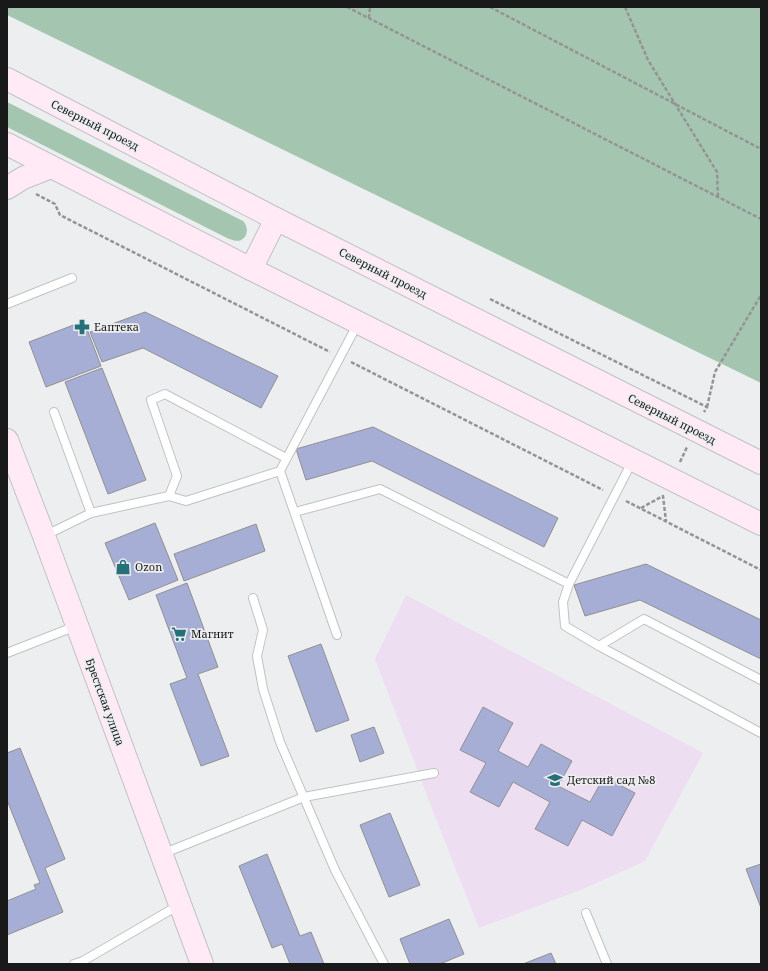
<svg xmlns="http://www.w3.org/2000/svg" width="768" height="971" viewBox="0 0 768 971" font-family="'Noto Serif',serif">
<rect width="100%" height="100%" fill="#edeef0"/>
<!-- education -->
<polygon fill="#eddef2" points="406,595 703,753 645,861 583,889 479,928 431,806 375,659"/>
<!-- green -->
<g fill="#a4c6b0">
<polygon points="7,7 761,7 761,383 7,15"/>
<path d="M7 102 243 221C248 226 249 236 241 240 237 242 233 240 229 239L7 127Z"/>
</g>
<!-- building -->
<g fill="#a7aed6" stroke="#909093">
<polygon points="145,312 278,376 261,408 143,348 102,362 90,332"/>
<polygon points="84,321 101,366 46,387 29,342"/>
<polygon points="102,368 146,480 108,494 65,382"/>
<polygon points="373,427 558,518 544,547 372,461 306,480 296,449"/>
<polygon points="155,523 178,580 129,600 105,543"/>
<polygon points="256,524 265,551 184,581 174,554"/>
<polygon points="646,564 761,620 761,659 640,600 585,616 574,585"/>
<polygon points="187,583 218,667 198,674 229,756 201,766 170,684 187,678 156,595"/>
<polygon points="321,644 349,720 316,732 288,656"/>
<polygon points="483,707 513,723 498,751 528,767 541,744 572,761 558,786 590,802 604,777 635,793 612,836 582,820 568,846 535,829 550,802 513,782 499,807 470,792 486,763 460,750"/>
<polygon points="374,727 384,753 360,762 351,735"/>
<polygon points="20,748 65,859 45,868 63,912 7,935 7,901 36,889 34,885 40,883 7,800 7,753"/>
<polygon points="390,813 420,885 389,897 360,825"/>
<polygon points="267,854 300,936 311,932 324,964 290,964 282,944 272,948 239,866"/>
<polygon points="761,864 761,908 746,869"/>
<polygon points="449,919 464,954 440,964 410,964 400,939"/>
<polygon points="551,953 556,964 523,964"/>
</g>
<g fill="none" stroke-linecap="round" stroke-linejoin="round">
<!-- lane casing -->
<g stroke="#c1c2c4" stroke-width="10">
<g id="lane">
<polyline points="7,304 72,278"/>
<polyline points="54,412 91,513"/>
<polyline points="280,471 358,323"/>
<polyline points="169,496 177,476 151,400 165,394 286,458"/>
<polyline points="295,512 380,489 569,584 563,602 565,626 599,646 761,733"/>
<polyline points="44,536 91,513 169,496 186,501 280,471 337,635"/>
<polyline points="569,584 633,460"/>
<polyline points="253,598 263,630 257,656 263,689 280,742 335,870 384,964"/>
<polyline points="599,646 644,619 761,680"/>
<polyline points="7,653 76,626"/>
<polyline points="162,854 304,797 434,773"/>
<polyline points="586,913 607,964"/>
<polyline points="74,964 83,961 179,905"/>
</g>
</g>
<!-- secondary casing -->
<g stroke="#c1c2c4" stroke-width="24">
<g id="secondary">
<polyline points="7,79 276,219 761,463"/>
<polyline points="7,144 251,269 761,524"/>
<polyline points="7,188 23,178 51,167"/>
<polyline points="251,269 276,219"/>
<polyline points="7,440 44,536 202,964"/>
</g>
</g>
<!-- path -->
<g stroke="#949496" stroke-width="2.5" stroke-dasharray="4 2" stroke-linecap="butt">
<polyline points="347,7 761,219"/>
<polyline points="490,7 761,149"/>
<polyline points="625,7 648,60 717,172 718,197"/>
<polyline points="369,18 370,7"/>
<polyline points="36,194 55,204 60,215 330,352"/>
<polyline points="490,299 707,407 704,412"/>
<polyline points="351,362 603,490"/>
<polyline points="707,407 715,372 761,295"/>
<polyline points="680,462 687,447"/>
<polyline points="626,501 761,570"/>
<polyline points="641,508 663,496 666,521"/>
</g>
<!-- lane -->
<use href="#lane" stroke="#fff" stroke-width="8"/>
<!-- secondary -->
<use href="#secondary" stroke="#ffeaf6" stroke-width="22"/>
</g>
<!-- icons -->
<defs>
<g id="pharmacy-bare" transform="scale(1.2)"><path d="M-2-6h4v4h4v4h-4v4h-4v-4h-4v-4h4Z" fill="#267078" stroke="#edeef0" stroke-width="2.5" paint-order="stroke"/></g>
<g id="shop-bare" transform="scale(1.2)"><path d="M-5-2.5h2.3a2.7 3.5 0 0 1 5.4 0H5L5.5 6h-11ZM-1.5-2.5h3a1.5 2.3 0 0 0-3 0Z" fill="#267078" stroke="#edeef0" stroke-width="2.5" paint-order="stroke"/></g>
<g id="supermarket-bare" transform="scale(1.2)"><path d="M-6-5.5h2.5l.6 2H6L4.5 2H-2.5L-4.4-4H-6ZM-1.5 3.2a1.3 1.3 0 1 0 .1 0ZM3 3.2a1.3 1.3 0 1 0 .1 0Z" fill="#267078" stroke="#edeef0" stroke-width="2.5" paint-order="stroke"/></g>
<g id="school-bare" transform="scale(1.2)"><path d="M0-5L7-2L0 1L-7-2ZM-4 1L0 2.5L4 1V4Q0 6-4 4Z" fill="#267078" stroke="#edeef0" stroke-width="2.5" paint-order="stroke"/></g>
</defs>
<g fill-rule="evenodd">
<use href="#pharmacy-bare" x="82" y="327"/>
<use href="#shop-bare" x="123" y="567"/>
<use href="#supermarket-bare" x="179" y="634"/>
<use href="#school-bare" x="555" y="780"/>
</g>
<g text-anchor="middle" stroke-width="3.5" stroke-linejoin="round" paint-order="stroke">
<!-- street labels -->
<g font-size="11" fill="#19191a" stroke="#edeef0">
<text transform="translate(95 125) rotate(27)" y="4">Северный проезд</text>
<text transform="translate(383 273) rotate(27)" y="4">Северный проезд</text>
<text transform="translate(672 419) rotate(27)" y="4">Северный проезд</text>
<text transform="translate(105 702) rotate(70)" y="4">Брестская улица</text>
</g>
<!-- poi labels -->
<g font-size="11" fill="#19191a" stroke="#edeef0" text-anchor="start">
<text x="94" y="331">Еаптека</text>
<text x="135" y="571">Ozon</text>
<text x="191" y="638">Магнит</text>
<text x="567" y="784">Детский сад №8</text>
</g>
</g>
<!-- border -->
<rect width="768" height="971" fill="none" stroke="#19191a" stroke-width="16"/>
</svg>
